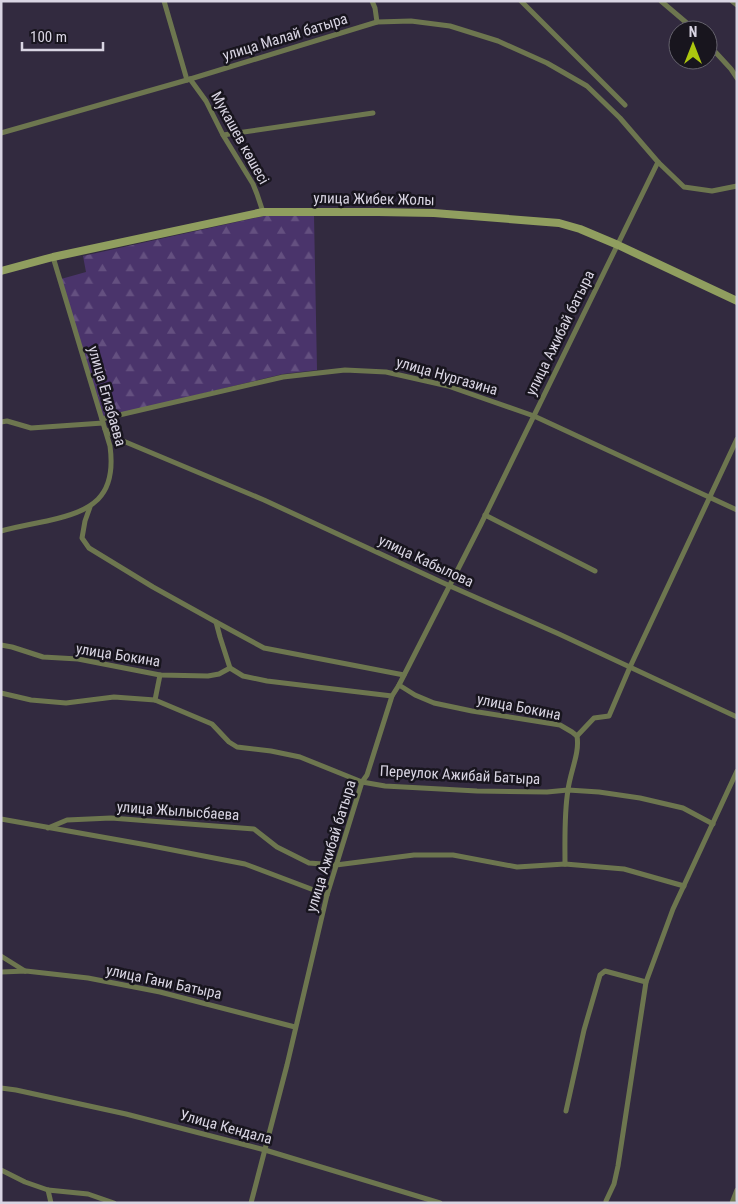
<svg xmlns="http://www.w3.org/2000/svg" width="738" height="1204" viewBox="0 0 738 1204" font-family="'Roboto Condensed',sans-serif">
<defs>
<pattern id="forest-firs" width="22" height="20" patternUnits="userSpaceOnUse" patternTransform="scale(1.25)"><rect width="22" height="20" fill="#4a346b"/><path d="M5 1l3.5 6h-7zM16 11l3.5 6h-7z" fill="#645080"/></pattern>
</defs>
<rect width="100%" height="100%" fill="#322a3f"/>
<!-- forest -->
<polygon fill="url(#forest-firs)" points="264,216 314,216 317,370 283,374 102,418 61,279 86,272 83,256"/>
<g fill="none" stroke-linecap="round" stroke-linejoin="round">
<!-- minor -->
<g stroke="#6d764f" stroke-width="5">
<polyline points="164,1 187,80"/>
<polyline points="372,1 375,8 377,22"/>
<polyline points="521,1 625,105"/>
<polyline points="661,1 695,30"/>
<polyline points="732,1 737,5"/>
<polyline points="708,44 731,69 737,78"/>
<polyline points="190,79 206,101 223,135 253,184 257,194 263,212"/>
<polyline points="1,133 187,80 377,22 411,21 450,26 498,41 547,63 587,86 620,118 658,162 684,187 712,191 737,186"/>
<polyline points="223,135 373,113"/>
<polyline points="102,419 283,377 345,370 386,372 448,386 534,416 737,510"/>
<polyline points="1,422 7,421 31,428 103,423"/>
<polyline points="105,429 116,438 264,500 450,586 559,634 737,717"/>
<polyline points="90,507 85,521 82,538 89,548 153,587 216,622 220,637 230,668 243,676 267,681 392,696"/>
<polyline points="485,515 595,571"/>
<path d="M1 531C16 527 32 524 47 521 92 511 117 498 110 446L53 257"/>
<polyline points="216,622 264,648 404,675"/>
<polyline points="1,645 12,647 43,657 78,659 160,675 208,676 219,674 230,668"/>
<polyline points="399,685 415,695 434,703 472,711 560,725 572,732 577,736"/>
<polyline points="1,693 31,700 66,703 114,697 155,700 212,724 229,742 237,747 271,751 300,757 362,782 385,786 477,791 547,792 568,790 599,792 640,798 683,808 713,824"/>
<polyline points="155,700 160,675"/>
<polyline points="1,819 147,845 245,864 327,895"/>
<polyline points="48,828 67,820 111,818 254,829 277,847 309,863 336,865 414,855 453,855 517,867 565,864 624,869 684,886"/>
<path d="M565 864C565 839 564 814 568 790 570 772 580 753 577 736L594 718 609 716 630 667 737 439"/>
<polyline points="1,956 25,971"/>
<polyline points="1,972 26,971 88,978 160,992 295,1027"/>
<polyline points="1,1088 16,1090 126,1114 265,1150 440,1203"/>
<polyline points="566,1111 584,1030 600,975 605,971 646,982"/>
<polyline points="1,1170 25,1182 48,1190 88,1194 114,1203"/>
<polyline points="48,1190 51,1203"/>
<polyline points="606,1201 614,1184 618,1166 646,982 673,909 737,771"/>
<polyline points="251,1203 287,1065 327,895 362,782 367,775 392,696 399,685 481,524 658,162"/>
<polyline points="732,1203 737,1190"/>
</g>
<!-- secondary -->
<polyline stroke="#909e5f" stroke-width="8" points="1,271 53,257 263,212 378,212 434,213 559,223 580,229 618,245 737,301"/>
</g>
<g text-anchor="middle" stroke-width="5" stroke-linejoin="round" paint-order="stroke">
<!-- street labels -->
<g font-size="15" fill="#d9d5e3" stroke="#18151e">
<text transform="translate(285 37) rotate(-17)" y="5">улица Малай батыра</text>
<text transform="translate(240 138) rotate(61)" y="5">Мукашев көшесі</text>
<text transform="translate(374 199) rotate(1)" y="5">улица Жибек Жолы</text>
<text transform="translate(560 333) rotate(-64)" y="5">улица Ажибай батыра</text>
<text transform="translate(447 376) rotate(16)" y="5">улица Нургазина</text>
<text transform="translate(107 396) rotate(74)" y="5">улица Егизбаева</text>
<text transform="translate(426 561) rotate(25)" y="5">улица Кабылова</text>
<text transform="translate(118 655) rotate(9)" y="5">улица Бокина</text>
<text transform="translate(519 707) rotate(11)" y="5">улица Бокина</text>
<text transform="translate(460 775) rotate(3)" y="5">Переулок Ажибай Батыра</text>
<text transform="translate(178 811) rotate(4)" y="5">улица Жылысбаева</text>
<text transform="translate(331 846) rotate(-73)" y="5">улица Ажибай батыра</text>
<text transform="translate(164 982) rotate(12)" y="5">улица Гани Батыра</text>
<text transform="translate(226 1127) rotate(15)" y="5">Улица Кендала</text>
</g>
</g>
<!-- border -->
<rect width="738" height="1204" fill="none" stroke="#d9d5e3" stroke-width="5"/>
<!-- north arrow -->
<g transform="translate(693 45)"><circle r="24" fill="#18151e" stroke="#65626d"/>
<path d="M0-4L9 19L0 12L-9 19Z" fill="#adc60f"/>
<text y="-8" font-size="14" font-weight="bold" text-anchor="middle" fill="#d9d5e3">N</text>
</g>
<!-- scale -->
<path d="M22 42v8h81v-8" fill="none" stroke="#d9d5e3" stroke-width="2.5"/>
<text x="30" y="42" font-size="15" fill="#d9d5e3" stroke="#18151e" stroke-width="4" paint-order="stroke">100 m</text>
</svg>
